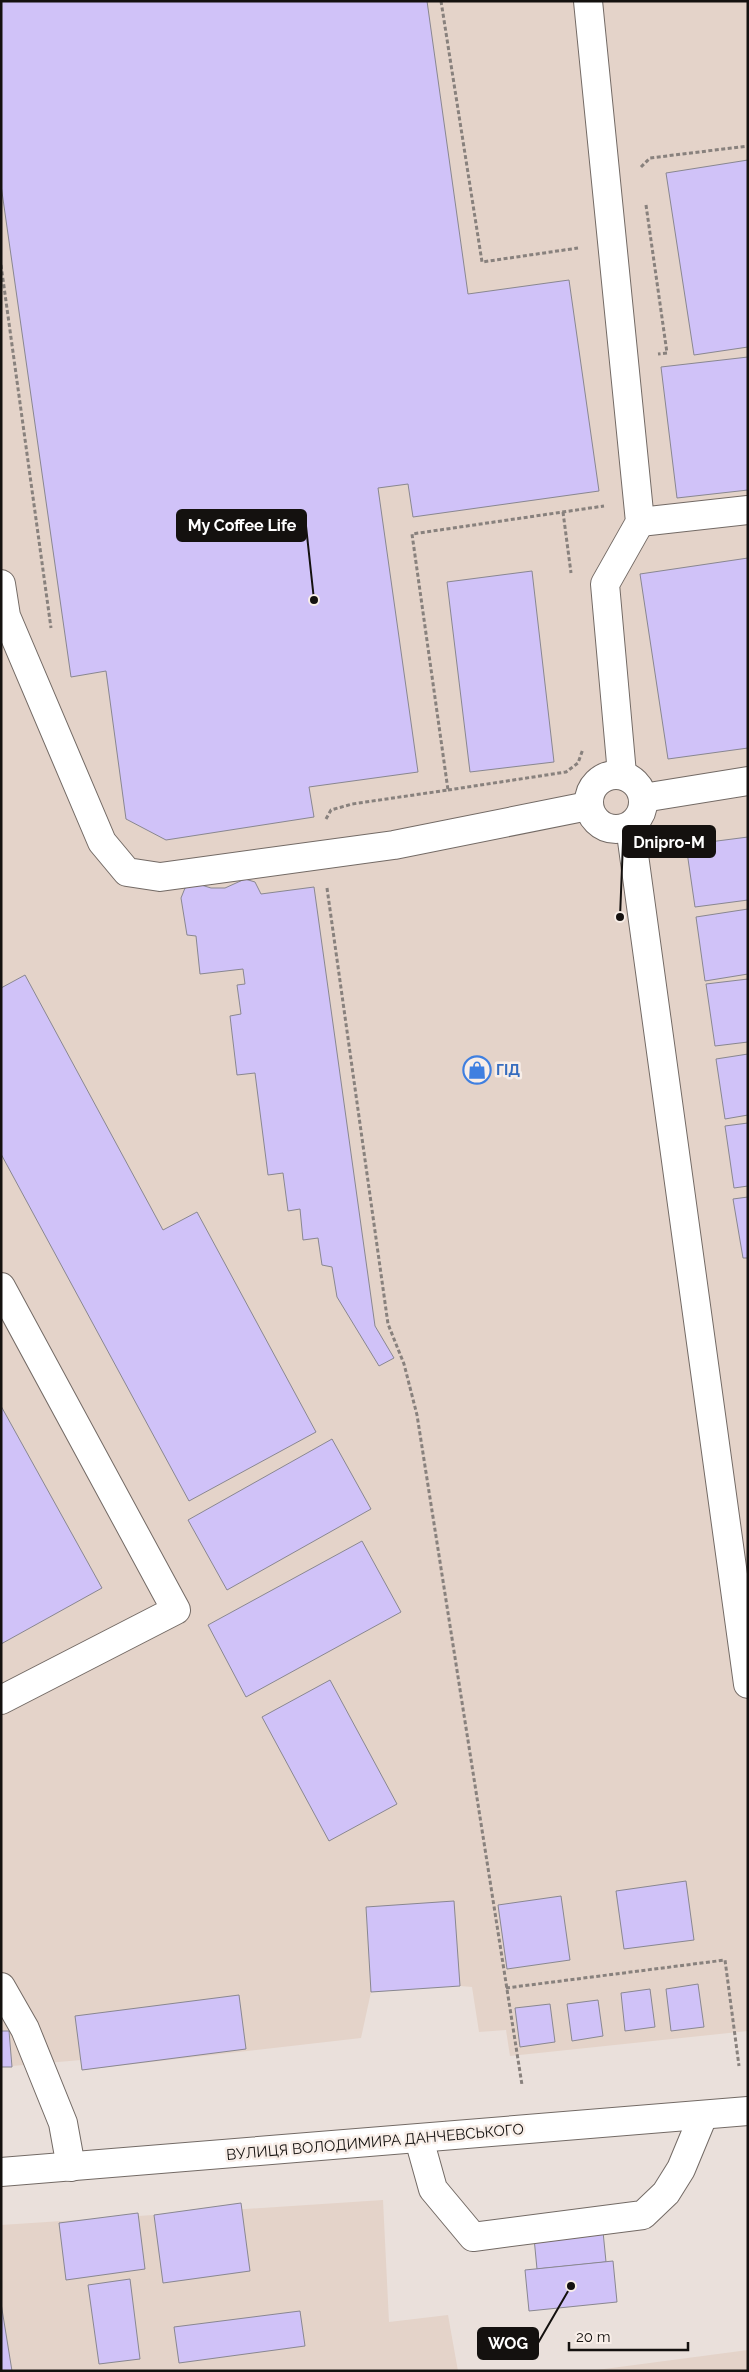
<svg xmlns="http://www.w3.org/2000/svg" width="749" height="2372" viewBox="0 0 749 2372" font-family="Raleway,sans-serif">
<rect width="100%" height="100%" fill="#eae0db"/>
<!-- built -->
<g fill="#e4d3c9">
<polygon points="1,1 748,1 748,2031 510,2056 506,2030 479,2032 472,1987 460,1986 371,1992 361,2038 82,2070 81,2060 1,2067"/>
<polygon points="383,2200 389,2322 448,2315 458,2371 1,2371 1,2225"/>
<polygon points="748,2350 748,2371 589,2371"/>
</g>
<!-- building -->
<g fill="#d0c2f8" stroke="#898790">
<polygon points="1,1 427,1 468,294 569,280 599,491 413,517 408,484 378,488 418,772 309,787 314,817 166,840 126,819 106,671 71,677 1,185"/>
<polygon points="748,160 748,347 694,355 666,173"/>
<polygon points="748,357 748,490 677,498 661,367"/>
<polygon points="748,558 748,748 668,759 640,574"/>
<polygon points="532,571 554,762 470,772 447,582"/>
<polygon points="748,837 748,900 695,907 686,845"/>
<polygon points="245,879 255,882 261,894 314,887 375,1326 394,1358 379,1366 337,1297 332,1267 322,1265 318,1238 303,1240 300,1209 288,1211 283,1173 268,1175 255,1073 237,1075 230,1016 241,1014 237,985 245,984 243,969 200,974 196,936 187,935 181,898 185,888 198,884 211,888 225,888"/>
<polygon points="748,909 748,974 705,981 696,917"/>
<polygon points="25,975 163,1230 197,1212 316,1432 189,1501 1,1154 1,988"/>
<polygon points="748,979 748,1042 715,1046 706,984"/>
<polygon points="748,1054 748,1115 725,1119 716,1059"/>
<polygon points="748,1123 748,1186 734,1188 725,1126"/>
<polygon points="748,1197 748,1258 743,1258 733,1199"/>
<polygon points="1,1406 102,1588 1,1644"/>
<polygon points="332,1439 371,1509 227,1590 188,1520"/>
<polygon points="362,1541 401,1612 246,1697 208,1625"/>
<polygon points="330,1680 397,1804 329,1841 262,1717"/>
<polygon points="686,1881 694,1940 624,1949 616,1891"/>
<polygon points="561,1896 570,1960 507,1969 498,1905"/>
<polygon points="454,1901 460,1986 371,1992 366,1907"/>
<polygon points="698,1984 704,2027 671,2031 666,1989"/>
<polygon points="650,1989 655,2027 625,2031 621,1993"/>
<polygon points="239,1995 246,2049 82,2070 75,2016"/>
<polygon points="598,2000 603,2036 572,2041 567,2004"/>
<polygon points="550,2004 555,2042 520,2047 515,2008"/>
<polygon points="1,2031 9,2031 12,2067 1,2067"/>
<polygon points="241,2203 250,2271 163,2283 154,2215"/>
<polygon points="601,2211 606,2262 537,2269 532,2217"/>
<polygon points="138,2213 145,2269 66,2280 59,2223"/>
<polygon points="613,2261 617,2302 529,2311 525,2270"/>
<polygon points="130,2279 140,2359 99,2364 88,2285"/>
<polygon points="1,2303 12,2371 1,2371"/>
<polygon points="300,2311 305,2346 179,2363 174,2327"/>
</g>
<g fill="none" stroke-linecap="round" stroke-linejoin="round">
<!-- minor casing -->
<g stroke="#736a65" stroke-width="30">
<g id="minor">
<polyline points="588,1 640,522 605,584 622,774"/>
<polyline points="640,522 748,510"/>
<polyline points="1,584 6,616 102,842 127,872 160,877 394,845 588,806"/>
<circle cx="616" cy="802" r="27"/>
<polyline points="643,798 748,781"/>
<polyline points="630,826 748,1684"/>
<polyline points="1,1287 176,1610 1,1700"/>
<polyline points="1,1987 25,2029 63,2123 71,2167"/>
<polyline points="419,2139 433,2189 473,2237 643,2215 666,2193 681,2169 703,2116"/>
<polyline points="1,2172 748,2111"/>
</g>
</g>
<!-- path -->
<g stroke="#88817d" stroke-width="3" stroke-dasharray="4 2.5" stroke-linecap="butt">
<polyline points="441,1 482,262 578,248"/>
<polyline points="641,167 650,158 748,146"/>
<polyline points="646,205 667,353 658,354"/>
<polyline points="1,265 51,628"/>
<polyline points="563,512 571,573"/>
<polyline points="448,790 566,772 578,763 583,749"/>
<polyline points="326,819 331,810 352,804 448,790 412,534 604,506"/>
<polyline points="327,888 388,1324 404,1364 417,1415 522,2085"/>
<polyline points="506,1988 725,1960 739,2066"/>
</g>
<!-- minor -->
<use href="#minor" stroke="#fff" stroke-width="28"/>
</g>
<!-- icons -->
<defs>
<g id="shop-ring" transform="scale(1.4375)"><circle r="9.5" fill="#f8eee8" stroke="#3f7fe0" stroke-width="1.5"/><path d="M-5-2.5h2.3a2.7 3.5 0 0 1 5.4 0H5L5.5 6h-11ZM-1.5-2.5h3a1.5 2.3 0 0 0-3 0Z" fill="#3f7fe0"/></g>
</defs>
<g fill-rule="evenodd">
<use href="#shop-ring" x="477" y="1070"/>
</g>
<g text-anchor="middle" stroke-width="5" stroke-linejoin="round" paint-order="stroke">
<!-- shop labels -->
<g font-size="15" font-weight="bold" fill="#366cbe" stroke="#f8eee8" text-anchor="start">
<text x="496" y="1075">ГІД</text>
</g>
<!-- street labels -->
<g font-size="15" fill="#14110f" stroke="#f8eee8">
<text transform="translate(375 2142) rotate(-5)" y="5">ВУЛИЦЯ ВОЛОДИМИРА ДАНЧЕВСЬКОГО</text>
</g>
</g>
<!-- callouts -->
<path fill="none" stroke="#14110f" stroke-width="2" d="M314 600L306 526M620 917L623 842M571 2286L538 2343"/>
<g fill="#14110f" stroke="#f8eee8" stroke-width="2">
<circle cx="314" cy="600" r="5"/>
<circle cx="620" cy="917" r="5"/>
<circle cx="571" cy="2286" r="5"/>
</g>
<g fill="#14110f" stroke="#14110f" stroke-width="2">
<rect x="177" y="510" width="129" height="31" rx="5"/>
<rect x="623" y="826" width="92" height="31" rx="5"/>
<rect x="478" y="2328" width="60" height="31" rx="5"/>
</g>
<g font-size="16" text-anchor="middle" font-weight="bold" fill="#fff">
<text x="242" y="531">My Coffee Life</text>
<text x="669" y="848">Dnipro-M</text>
<text x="508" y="2349">WOG</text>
</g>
<!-- border -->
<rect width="749" height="2372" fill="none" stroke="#14110f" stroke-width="5"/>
<!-- scale -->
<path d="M569 2342v8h119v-8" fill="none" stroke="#14110f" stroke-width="2.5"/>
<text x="576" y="2342" font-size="15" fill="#14110f" stroke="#f8eee8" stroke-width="4" paint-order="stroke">20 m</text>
</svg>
